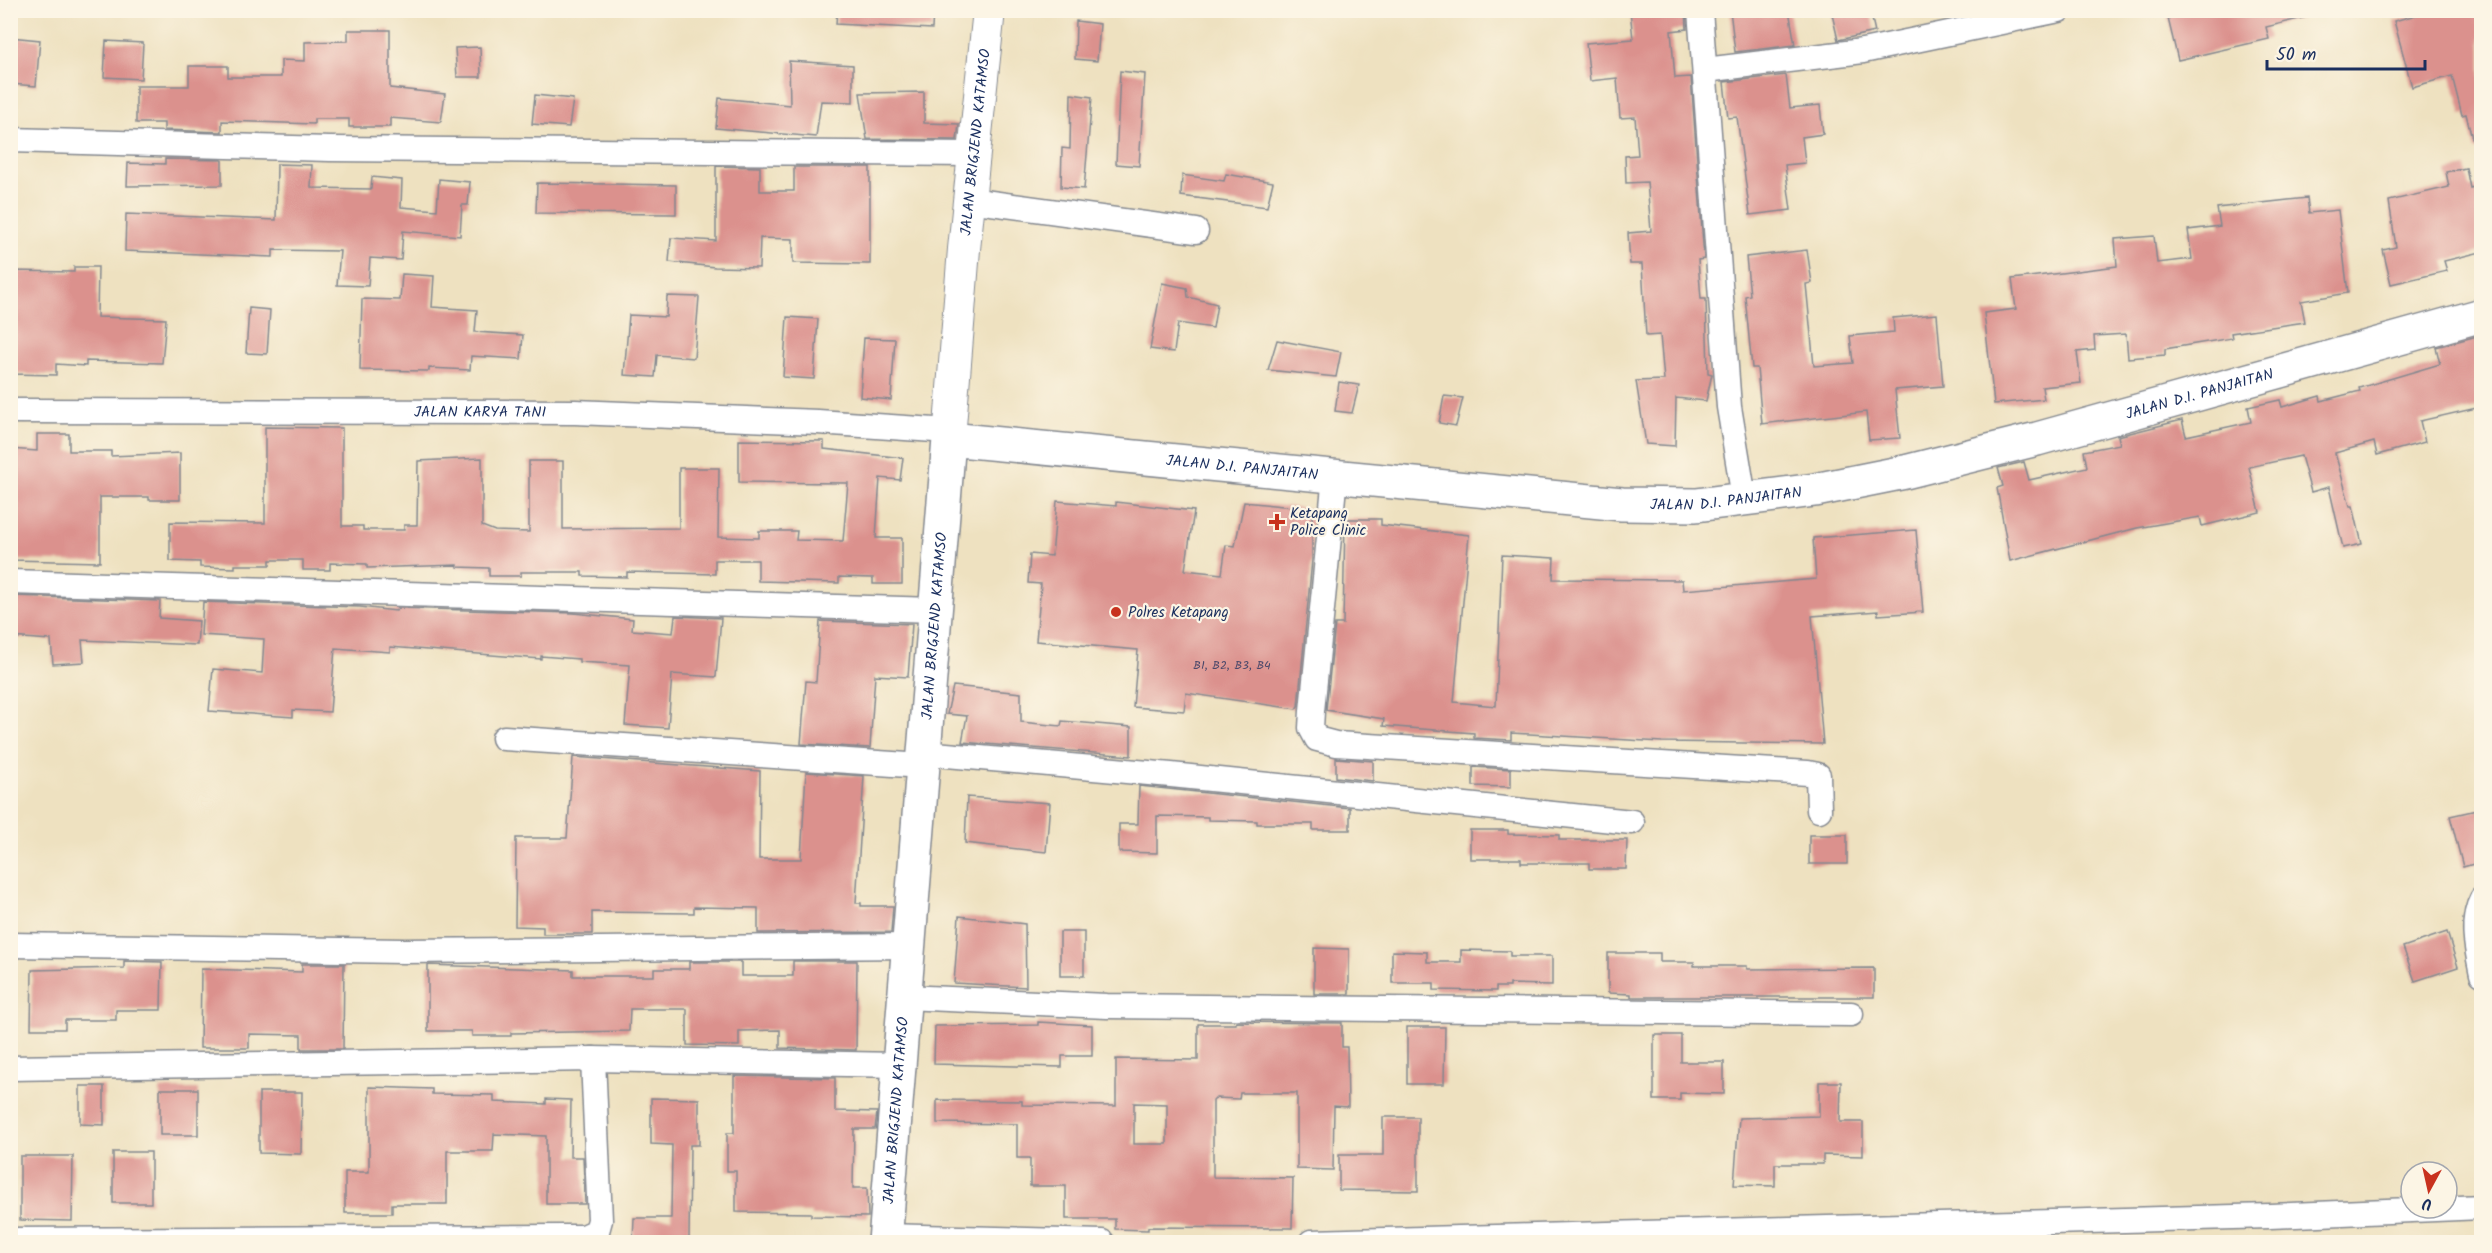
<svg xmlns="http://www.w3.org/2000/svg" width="2492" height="1253" viewBox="0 0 2492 1253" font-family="Kalam,sans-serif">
<rect width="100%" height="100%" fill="#fcf5e5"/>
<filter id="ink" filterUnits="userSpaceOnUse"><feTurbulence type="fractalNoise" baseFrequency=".0167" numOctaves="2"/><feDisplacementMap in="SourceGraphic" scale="12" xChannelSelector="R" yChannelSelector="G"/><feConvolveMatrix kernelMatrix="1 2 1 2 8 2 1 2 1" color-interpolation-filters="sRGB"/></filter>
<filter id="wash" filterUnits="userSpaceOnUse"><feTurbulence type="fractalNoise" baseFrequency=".008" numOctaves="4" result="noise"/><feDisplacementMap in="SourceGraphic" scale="24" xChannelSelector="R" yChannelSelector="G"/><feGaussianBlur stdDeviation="1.35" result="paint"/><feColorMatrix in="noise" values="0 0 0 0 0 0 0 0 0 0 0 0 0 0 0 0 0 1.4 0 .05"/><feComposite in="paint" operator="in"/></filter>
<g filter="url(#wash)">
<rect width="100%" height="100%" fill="#eee1c0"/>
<g id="blocks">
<!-- building -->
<g fill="#db918d" fill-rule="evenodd">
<polygon points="837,10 933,10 932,29 836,24"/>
<polygon points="1630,10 1686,10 1687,29 1671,31 1675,78 1691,77 1704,259 1698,260 1701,299 1706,299 1708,373 1712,374 1706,401 1676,398 1675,446 1646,444 1636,381 1664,380 1660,335 1646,336 1642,264 1630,264 1628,233 1651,231 1647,182 1626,183 1625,156 1638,155 1635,117 1620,118 1617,78 1590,81 1586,43 1633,39"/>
<polygon points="1730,10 1789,10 1795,45 1735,52"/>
<polygon points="1831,10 1870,10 1875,32 1838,40"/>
<polygon points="2166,10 2307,10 2307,17 2266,27 2269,39 2178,60"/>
<polygon points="2434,10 2481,10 2481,149 2475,150 2466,114 2462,115 2452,76 2412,87 2394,21"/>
<polygon points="1076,21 1100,24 1097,61 1075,59"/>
<polygon points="348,30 390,30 390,88 445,94 441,122 390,118 390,127 349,127 349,119 314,119 314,124 222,121 222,132 164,130 164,123 136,123 136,86 189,86 189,66 228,66 228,77 281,77 281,60 305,61 305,42 348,41"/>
<polygon points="10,37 40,40 36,86 10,84"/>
<polygon points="106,41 143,43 141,79 104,77"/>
<polygon points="480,47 481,77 457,77 455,48"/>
<polygon points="789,61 853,65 853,102 821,101 816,137 716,128 719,98 790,105"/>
<polygon points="1120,71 1145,74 1139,166 1116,164"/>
<polygon points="1786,75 1790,108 1820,105 1823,134 1802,137 1805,163 1785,165 1791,210 1750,215 1737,117 1728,118 1724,82"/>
<polygon points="924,92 924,123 959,124 957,140 867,139 860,93"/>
<polygon points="1071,94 1092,97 1084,189 1061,187 1062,148 1070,149"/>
<polygon points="535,95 573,99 569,127 532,124"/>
<polygon points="165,159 222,160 222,185 127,186 128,163 165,164"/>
<polygon points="277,164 312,165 311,188 371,189 372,177 402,180 401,207 437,210 439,179 470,182 468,205 462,205 460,236 403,231 401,260 370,258 368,286 337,285 340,251 273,250 273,257 125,251 126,214 276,220"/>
<polygon points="716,166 760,167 760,191 794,191 794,167 870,167 870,264 793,263 793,239 760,238 759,268 715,267 669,262 671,238 716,241"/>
<polygon points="2466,168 2470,188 2478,186 2481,202 2481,252 2444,261 2447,271 2391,284 2383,250 2396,247 2389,201 2449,187 2446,172"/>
<polygon points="1226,174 1273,182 1267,207 1181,196 1182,175 1224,181"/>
<polygon points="537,183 676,185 676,214 536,213"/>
<polygon points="2307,198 2309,213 2338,210 2348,293 2301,301 2305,322 2231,333 2232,338 2165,349 2165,355 2128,358 2126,334 2094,336 2095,350 2077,352 2081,383 2042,387 2044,399 1994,404 1984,313 2016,309 2012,279 2117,266 2115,239 2154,236 2157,263 2192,259 2188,230 2220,226 2217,208"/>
<polygon points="1807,250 1812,283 1806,284 1814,366 1853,363 1850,336 1894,332 1893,318 1937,314 1943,386 1895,390 1900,438 1869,440 1866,412 1762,424 1757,368 1752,368 1745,296 1750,295 1746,257"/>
<polygon points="74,267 98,267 97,317 166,319 162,363 86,361 86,366 56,364 56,375 10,374 10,271 74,272"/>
<polygon points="402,274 434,276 432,307 477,310 475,332 523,335 521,359 471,356 470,370 429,368 429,371 360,370 362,299 400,300"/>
<polygon points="1162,283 1187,288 1188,297 1217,304 1213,328 1178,323 1174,352 1150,349"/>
<polygon points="667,296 699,297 694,358 657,355 655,377 624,375 629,315 666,317"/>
<polygon points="249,308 270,310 267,354 246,353"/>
<polygon points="787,317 818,319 814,379 783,377"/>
<polygon points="2481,335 2481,407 2420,421 2425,442 2377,455 2374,442 2335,453 2350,506 2353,506 2362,544 2343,548 2329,487 2311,492 2301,456 2249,467 2260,512 2202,526 2200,517 2137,528 2010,561 1997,488 2003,486 1998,468 2024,462 2029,480 2087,467 2084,451 2120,444 2118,436 2182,420 2186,436 2251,422 2248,407 2280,400 2282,407 2320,396 2321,401 2360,391 2359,388 2440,364 2436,347"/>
<polygon points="864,338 895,339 891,400 860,397"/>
<polygon points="1277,340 1341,352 1336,377 1268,370"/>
<polygon points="1339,382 1359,385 1352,413 1335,411"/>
<polygon points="1444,396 1463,398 1456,426 1439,423"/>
<polygon points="265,427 342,428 342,526 363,526 363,530 404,530 404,525 417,525 418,461 482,458 482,526 495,531 529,532 529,461 563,461 563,529 679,528 679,468 719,468 718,537 759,538 759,531 797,531 796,540 843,541 848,483 739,482 739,440 824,441 824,449 903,458 900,480 880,478 876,538 902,538 902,584 873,584 873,578 839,577 839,583 758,581 758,560 715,560 715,574 627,572 627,577 582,576 582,572 521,572 521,576 489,576 489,568 457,567 457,565 367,568 367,564 330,563 330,570 303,570 303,560 270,560 270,565 235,565 235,568 200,567 200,562 170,561 170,522 265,523"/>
<polygon points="37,434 69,434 69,451 111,451 111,456 180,453 180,500 149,500 149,497 100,497 100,562 10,560 10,449 37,451"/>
<polygon points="1057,501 1116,506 1116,502 1194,511 1185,570 1222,574 1226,545 1235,546 1244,502 1312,509 1312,560 1298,706 1296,709 1186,693 1184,711 1133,707 1138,650 1036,641 1041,584 1028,583 1030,554 1052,556"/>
<polygon points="1345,519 1381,519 1381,525 1469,535 1454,702 1496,706 1502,555 1554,558 1553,579 1682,580 1683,590 1816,579 1813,538 1916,530 1923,612 1878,615 1878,611 1812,616 1823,744 1662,742 1511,733 1511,740 1474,738 1474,733 1383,726 1384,719 1326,710 1335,624 1343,624"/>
<polygon points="13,596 160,601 159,618 199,621 197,645 82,640 84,662 53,664 51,640 10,637"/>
<polygon points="203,602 360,607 396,611 397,608 573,613 633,619 632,630 673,633 675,616 721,618 716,677 672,674 668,728 625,725 630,665 579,662 579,659 541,656 541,659 390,647 390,652 335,648 330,712 293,710 293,717 209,711 213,669 262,673 264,639 201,635"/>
<polygon points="820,621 912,624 908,677 875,675 870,748 801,744 806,681 816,682"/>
<polygon points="953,686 1021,693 1021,722 1061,726 1062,721 1131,727 1131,756 962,742 967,716 947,714"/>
<polygon points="573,757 760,771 759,859 801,859 806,772 864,776 856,903 861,903 861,906 893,906 891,932 758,933 758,908 694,907 694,913 592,912 592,934 543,934 543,927 515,926 516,838 567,838"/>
<polygon points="1336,758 1373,761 1373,781 1336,777"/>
<polygon points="1473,767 1511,769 1511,787 1473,786"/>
<polygon points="1139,786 1350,808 1350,830 1313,830 1313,824 1257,824 1257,821 1208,820 1208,817 1157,816 1157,853 1119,852 1119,824 1138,824"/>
<polygon points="967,797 1050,803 1046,852 965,843"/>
<polygon points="2481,809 2481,862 2463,867 2450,816"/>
<polygon points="1470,830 1508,830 1508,834 1559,835 1559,840 1627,840 1626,869 1589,869 1589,863 1521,863 1521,859 1470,859"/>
<rect x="1809" y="835" width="38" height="29"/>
<polygon points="959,916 1025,924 1026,987 954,983"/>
<rect x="1060" y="932" width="24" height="44"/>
<polygon points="2447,932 2458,967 2415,981 2403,947"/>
<polygon points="1314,948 1349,949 1349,994 1314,994"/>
<polygon points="1461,950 1510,951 1510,956 1552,956 1552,985 1510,984 1510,987 1496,987 1496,991 1434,990 1434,983 1392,983 1392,951 1427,952 1427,962 1461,962"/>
<polygon points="1608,953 1660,953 1660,962 1694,962 1694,966 1747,966 1747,969 1874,968 1874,997 1631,997 1631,994 1608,993"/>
<polygon points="124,961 162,962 161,1010 116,1010 116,1020 65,1020 65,1029 31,1029 32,970 124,968"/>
<polygon points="793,961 857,961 856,1050 780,1048 780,1030 739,1031 739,1046 687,1045 687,1009 630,1009 629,1031 511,1033 511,1036 472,1036 472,1031 428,1031 428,965 573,970 573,976 654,976 654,969 689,969 689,962 741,962 741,976 793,976"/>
<polygon points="302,964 344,964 343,1049 301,1049 301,1035 249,1034 249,1048 200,1048 201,969 302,972"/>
<polygon points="1038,1022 1092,1025 1092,1056 1062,1056 1062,1067 934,1064 935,1026 1038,1025"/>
<path d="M1236 1022 1342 1023V1047H1347L1348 1107 1334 1106 1333 1170 1297 1169V1093H1240L1239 1099 1216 1098 1213 1101V1177L1293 1178 1292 1228 1148 1227V1230L1115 1229V1219H1066V1186H1030V1158H1017V1124L937 1123V1100L1022 1101V1105L1116 1106V1059L1198 1060V1024H1236ZM1134 1103 1167 1104V1144H1134Z"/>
<polygon points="1407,1027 1445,1027 1444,1084 1407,1084"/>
<polygon points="1654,1035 1681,1035 1681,1062 1724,1062 1724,1094 1680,1093 1680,1100 1654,1100"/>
<polygon points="734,1076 835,1078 835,1111 877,1112 875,1129 854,1129 853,1188 867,1188 868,1217 811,1216 811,1213 736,1212 736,1171 727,1171 727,1133 734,1133"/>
<polygon points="1819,1082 1841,1082 1840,1122 1863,1122 1863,1156 1823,1155 1823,1164 1775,1164 1775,1186 1734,1185 1739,1118 1819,1116"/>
<polygon points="80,1086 104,1086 104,1125 80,1124"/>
<polygon points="369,1087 432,1089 432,1094 494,1095 494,1102 546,1104 546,1099 571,1100 570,1157 583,1157 585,1204 546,1204 546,1136 494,1134 493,1151 447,1151 447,1204 392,1204 392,1213 345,1213 345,1172 369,1172"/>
<rect x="160" y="1089" width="38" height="46"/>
<polygon points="259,1092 302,1092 301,1154 259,1153"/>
<polygon points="651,1098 699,1099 699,1145 690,1145 689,1242 633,1242 634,1218 671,1218 672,1145 651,1144"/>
<polygon points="1383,1117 1418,1117 1418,1191 1339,1190 1339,1155 1383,1155"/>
<rect x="113" y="1152" width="38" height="51"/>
<polygon points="20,1156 73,1156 72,1221 20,1220"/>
</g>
</g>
</g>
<g filter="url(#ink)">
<use href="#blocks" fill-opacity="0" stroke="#84888f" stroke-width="1.5"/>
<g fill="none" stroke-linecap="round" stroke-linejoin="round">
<!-- minor casing -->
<g stroke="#84888f" stroke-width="27">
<g id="minor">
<polyline points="1700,10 1729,407 1744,498"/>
<polyline points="1705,70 1863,51 2059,10"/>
<polyline points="10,140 330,149 974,154"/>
<polyline points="969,200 1196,231"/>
<path id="s1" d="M10 411 575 412 818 422 949 431"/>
<polyline points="1335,476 1312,711 1311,728 1317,739 1336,744 1808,773 1818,775 1819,810"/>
<polyline points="10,582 935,610"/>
<polyline points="504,738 923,766"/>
<polyline points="924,753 1171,775 1632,822"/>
<path d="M2482 899C2470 921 2477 950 2482 974"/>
<polyline points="10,945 403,951 910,946"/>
<polyline points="904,997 1107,1006 1851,1014"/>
<polyline points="10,1068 593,1059 899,1065"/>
<polyline points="885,1236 1102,1242"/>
<polyline points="10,1240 568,1237 584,1237 597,1231 600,1220 593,1059"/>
<polyline points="1311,1242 2270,1216 2482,1207"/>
</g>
</g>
<!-- major casing -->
<g stroke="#84888f" stroke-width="34">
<g id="major">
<path id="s2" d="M949 439 964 249 989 10"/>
</g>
</g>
<!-- highway casing -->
<g stroke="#84888f" stroke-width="36">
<g id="highway">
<path id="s3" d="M885 1242 949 439 1622 504 1696 505 1815 490 1905 472 2037 439 2482 315"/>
</g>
</g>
<!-- minor -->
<use href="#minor" stroke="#fff" stroke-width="24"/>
<!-- major -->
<use href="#major" stroke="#fff" stroke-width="32"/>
<!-- highway -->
<use href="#highway" stroke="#fff" stroke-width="33"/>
</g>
</g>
<!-- markers -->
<g fill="#c8321e" stroke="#fcf5e5" stroke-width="2">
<path d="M1274 513h6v6h6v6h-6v6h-6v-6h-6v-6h6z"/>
<circle cx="1116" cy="612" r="6"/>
</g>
<g text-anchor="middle" stroke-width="4.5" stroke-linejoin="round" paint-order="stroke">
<!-- number labels -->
<g font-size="12" fill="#4b486a">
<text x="1232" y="669">B1, B2, B3, B4</text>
</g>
<!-- street labels -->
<g font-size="15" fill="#1b2f5e" stroke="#fcf5e5">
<text dy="5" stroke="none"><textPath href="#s2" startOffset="298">JALAN BRIGJEND KATAMSO</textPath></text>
<text dy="5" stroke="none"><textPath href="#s3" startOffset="2072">JALAN D.I. PANJAITAN</textPath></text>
<text dy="5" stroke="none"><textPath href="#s1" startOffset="470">JALAN KARYA TANI</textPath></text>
<text dy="5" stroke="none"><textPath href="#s3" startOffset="1100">JALAN D.I. PANJAITAN</textPath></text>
<text dy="5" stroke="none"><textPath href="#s3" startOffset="1586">JALAN D.I. PANJAITAN</textPath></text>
<text dy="5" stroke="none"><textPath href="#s3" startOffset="618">JALAN BRIGJEND KATAMSO</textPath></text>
<text dy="5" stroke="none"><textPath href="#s3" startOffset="132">JALAN BRIGJEND KATAMSO</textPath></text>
</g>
<!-- poi labels -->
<g font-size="15" fill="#1b2f5e" stroke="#fcf5e5" text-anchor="start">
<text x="1290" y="518">Ketapang<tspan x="1290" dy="17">Police Clinic</tspan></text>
<text x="1128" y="617">Polres Ketapang</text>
</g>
</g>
<!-- margin -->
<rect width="2492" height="1253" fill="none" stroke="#fcf5e5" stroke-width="36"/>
<!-- north arrow -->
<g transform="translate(2429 1190) rotate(188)"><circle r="28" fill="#fcf5e5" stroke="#a2a6af" stroke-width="1.5"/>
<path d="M0-4.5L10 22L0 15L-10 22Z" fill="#c8321e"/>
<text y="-9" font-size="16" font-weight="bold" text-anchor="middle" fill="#1b2f5e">U</text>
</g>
<!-- scale -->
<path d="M2267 60v9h158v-9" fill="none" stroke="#1b2f5e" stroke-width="3"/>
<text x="2276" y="60" font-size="18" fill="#1b2f5e" stroke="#fcf5e5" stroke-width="4.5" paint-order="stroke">50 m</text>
</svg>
